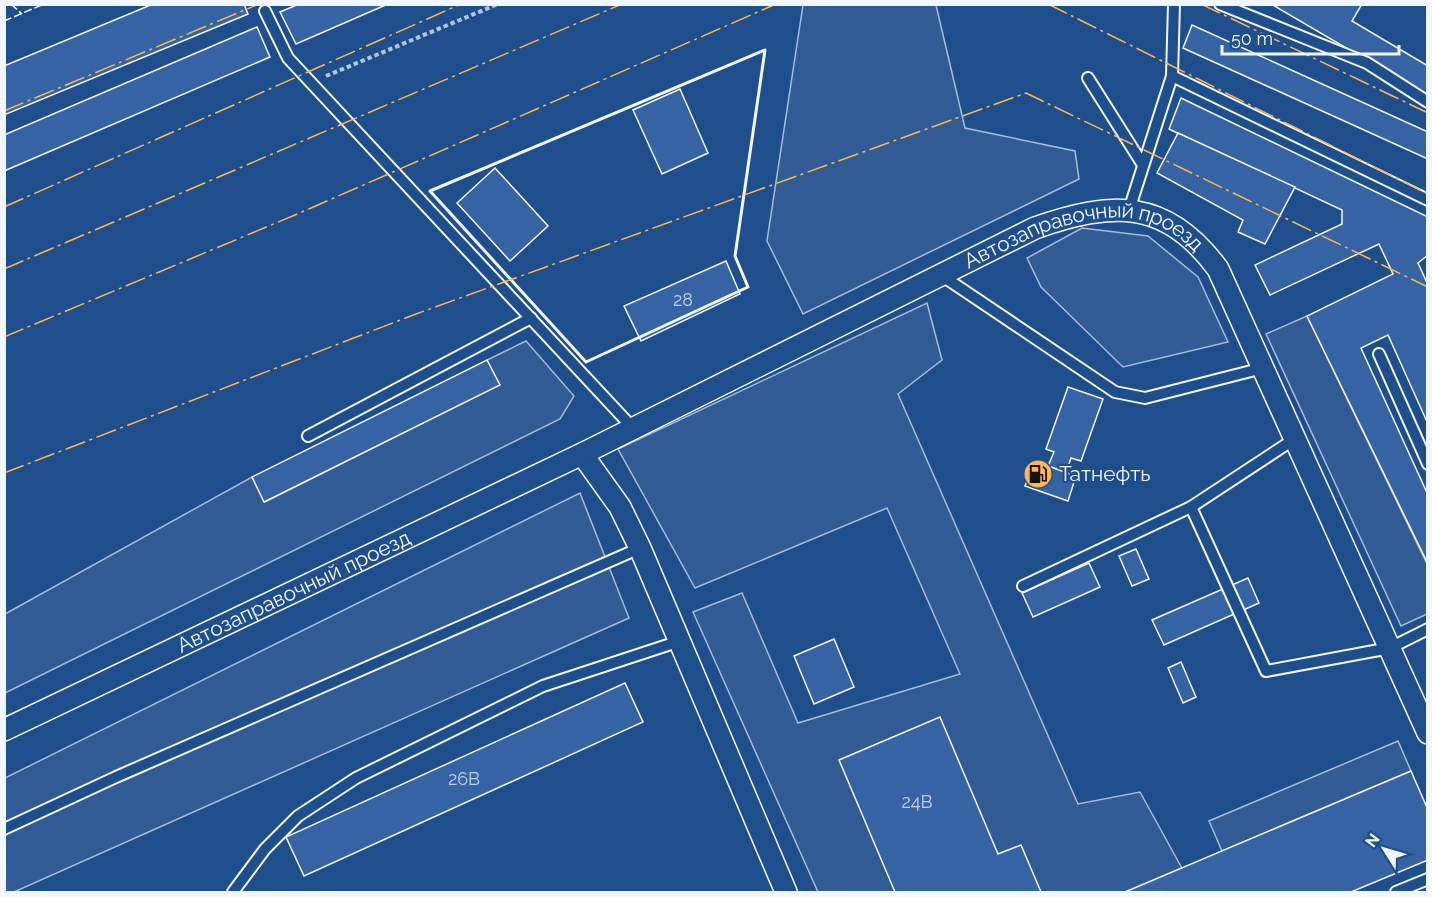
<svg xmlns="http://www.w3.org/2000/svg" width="1432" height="897" viewBox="0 0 1432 897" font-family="Raleway,sans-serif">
<rect width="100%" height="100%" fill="#1f4e8c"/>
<!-- built -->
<g fill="#305b95" stroke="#a8bbd7" stroke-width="1.5">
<polygon points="803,5 936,5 965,128 1075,151 1079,179 803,314 767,241"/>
<polygon points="1082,228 1148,236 1198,277 1228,342 1123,367 1041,287 1027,258"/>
<polygon points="927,303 942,360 898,394 1078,804 1140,792 1195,892 818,892 693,612 742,593 798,723 960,674 887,508 695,588 618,449"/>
<polygon points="1307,316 1427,564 1427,614 1401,626 1266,334"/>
<polygon points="526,341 574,396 560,419 5,693 5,614 252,477 265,502 499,385 487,360"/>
<polygon points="580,493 629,618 14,892 5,892 5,778"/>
<polygon points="1398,741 1411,771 1222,851 1209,821"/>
</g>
<!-- building -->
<g fill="#3563a3" stroke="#f2f6ff" stroke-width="1.5">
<polygon points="153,4 244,4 248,14 4,115 4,66"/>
<polygon points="299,4 388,4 296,44 280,12"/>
<polygon points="1271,4 1362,4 1352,21 1428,66 1428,96"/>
<polygon points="1192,25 1428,132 1428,159 1183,48"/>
<polygon points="257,27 270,57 4,171 4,135"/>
<polygon points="680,89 708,153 662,174 633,110"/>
<polygon points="1181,98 1428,217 1428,255 1418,263 1428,285 1428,424 1388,335 1361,348 1428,495 1428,564 1307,316 1393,274 1379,244 1270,295 1255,265 1342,224 1342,210 1169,129"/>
<polygon points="1178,133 1295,187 1265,244 1238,232 1243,220 1157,173"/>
<polygon points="495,168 548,226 510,261 457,203"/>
<polygon points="726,261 740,294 641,341 624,306"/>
<polygon points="487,360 500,385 264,502 252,477"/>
<polygon points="1068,387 1103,399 1081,461 1071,458 1066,473 1048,466 1054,452 1046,449"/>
<polygon points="1034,461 1076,476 1068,501 1025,486"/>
<polygon points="1136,549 1149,579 1132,586 1119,556"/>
<polygon points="1089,563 1100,587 1033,617 1022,593"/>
<polygon points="1248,578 1259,603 1164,645 1152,620"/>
<polygon points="834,639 854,687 814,704 794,656"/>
<polygon points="1181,662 1196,697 1183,703 1168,668"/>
<polygon points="625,683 643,722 304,876 286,837"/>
<polygon points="940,717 998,854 1021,845 1041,892 895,892 839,760"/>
<polygon points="1411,771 1428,810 1428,860 1351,892 1125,892"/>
</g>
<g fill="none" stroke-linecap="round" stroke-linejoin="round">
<!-- lane casing -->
<g stroke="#f2f6ff" stroke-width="14">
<g id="lane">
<polyline points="1220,4 1367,63 1428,102"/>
<polyline points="265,11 288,58 632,427"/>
<polyline points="1172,76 1174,4"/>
<polyline points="1088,78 1143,165"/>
<polyline points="1129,210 1172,76 1428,200"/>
<polyline points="941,275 1115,392 1145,398 1263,368"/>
<polyline points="1379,354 1428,464"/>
<polyline points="308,436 531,318"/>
<polyline points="1296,438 1191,507 1266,671 1390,648 1428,629"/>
<polyline points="1023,586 1191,507"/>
<polyline points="4,829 116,777 640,548"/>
<polyline points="233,892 265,849 298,816 356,778 543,686 680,641"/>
<polyline points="1396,892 1428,879"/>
</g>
</g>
<!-- street casing -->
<g stroke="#f2f6ff" stroke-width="24">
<g id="street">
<polyline points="582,454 620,507 640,548 786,892"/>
<path id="s1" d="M4 730 582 454 1035 228C1112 201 1166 198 1218 269L1428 733"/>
</g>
</g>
<!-- path -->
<polyline stroke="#b3c4dc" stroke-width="4" stroke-dasharray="4.5 3" stroke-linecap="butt" points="326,76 498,4"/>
<!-- lane -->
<use href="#lane" stroke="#1f4e8c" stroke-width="10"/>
<!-- street -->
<use href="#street" stroke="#1f4e8c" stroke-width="21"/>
<!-- fence -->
<g stroke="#f2f6ff" stroke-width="1.5" stroke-dasharray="8 3" stroke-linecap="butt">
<polyline points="11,4 22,14"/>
<polyline points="4,21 44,4"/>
</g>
<!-- wall -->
<polygon stroke="#f2f6ff" stroke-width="3" points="765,50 735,256 748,287 586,362 430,191"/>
<!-- power -->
<g stroke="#ffb74d" stroke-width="1.5" stroke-dasharray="21 4.5 3 4.5" stroke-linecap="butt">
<polyline points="1048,4 1428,194"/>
<polyline points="1201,4 1428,113"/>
<polyline points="4,111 259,4"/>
<polyline points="4,207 461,4"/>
<polyline points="4,269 622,4"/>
<polyline points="4,337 295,215 776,4"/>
<polyline points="4,473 416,314 1026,93 1428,287"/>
</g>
</g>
<!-- icons -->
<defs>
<g id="fuel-disc" transform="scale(1.5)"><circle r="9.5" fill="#ffb74d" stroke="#1f4e8c"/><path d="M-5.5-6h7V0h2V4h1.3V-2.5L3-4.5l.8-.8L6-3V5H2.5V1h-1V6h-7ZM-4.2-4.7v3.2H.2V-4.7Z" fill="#111"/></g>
</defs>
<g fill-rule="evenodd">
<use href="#fuel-disc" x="1038" y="474"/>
</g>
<g text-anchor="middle" stroke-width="4.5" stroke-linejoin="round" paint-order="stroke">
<!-- number labels -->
<g font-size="18" fill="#c3d1e8">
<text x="683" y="306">28</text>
<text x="464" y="785">26В</text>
<text x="917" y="808">24В</text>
</g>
<!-- street labels -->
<g font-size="21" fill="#f2f6ff" stroke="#1f4e8c">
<text dy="7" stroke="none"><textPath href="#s1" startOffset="1197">Автозаправочный проезд</textPath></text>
<text dy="7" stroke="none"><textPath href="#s1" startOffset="321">Автозаправочный проезд</textPath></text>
</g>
<!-- poi labels -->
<g font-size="21" fill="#f2f6ff" stroke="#1f4e8c" text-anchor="start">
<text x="1059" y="481">Татнефть</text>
</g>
</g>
<!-- border -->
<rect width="1432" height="897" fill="none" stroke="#f2f6ff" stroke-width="12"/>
<!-- north arrow -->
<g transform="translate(1384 849) rotate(307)" stroke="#1f4e8c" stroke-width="4.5" paint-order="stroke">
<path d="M0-4.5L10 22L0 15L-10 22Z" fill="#f2f6ff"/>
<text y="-9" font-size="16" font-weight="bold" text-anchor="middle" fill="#f2f6ff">N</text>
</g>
<!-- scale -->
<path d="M1222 45v9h177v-9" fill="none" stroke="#f2f6ff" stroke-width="3"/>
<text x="1231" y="45" font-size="18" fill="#f2f6ff" stroke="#1f4e8c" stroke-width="4.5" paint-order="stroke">50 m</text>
</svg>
